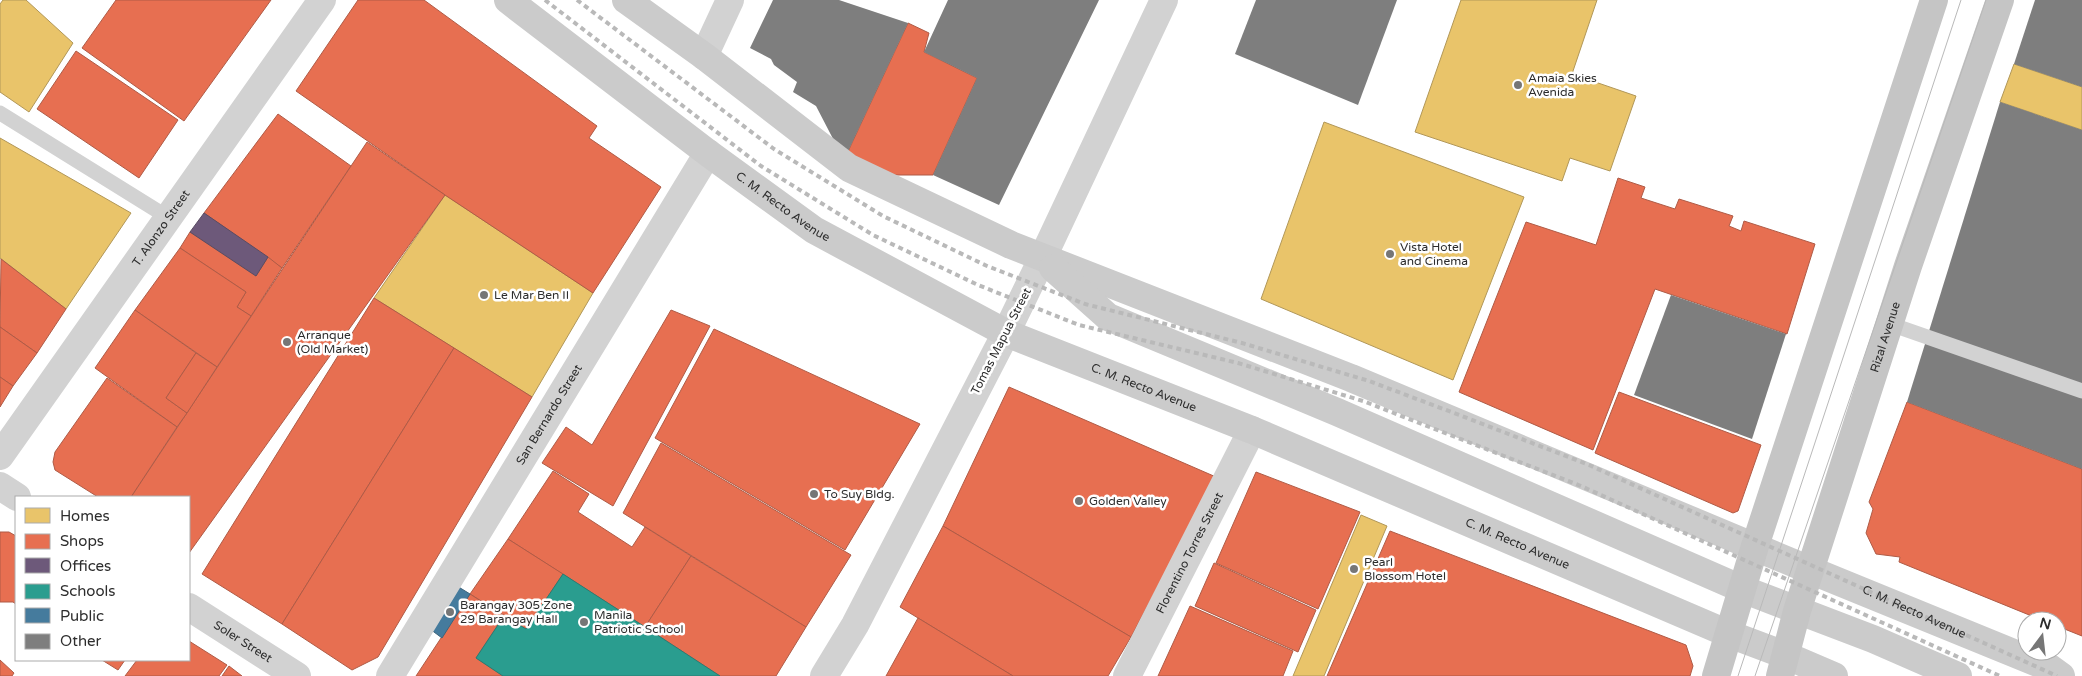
<svg xmlns="http://www.w3.org/2000/svg" width="2082" height="676" viewBox="0 0 2082 676" font-family="'Varela Round',sans-serif">
<rect width="100%" height="100%" fill="#fff"/>
<!-- homes -->
<g fill="#e9c46a" stroke="#b19758">
<polygon points="3,0 26,0 73,43 29,112 0,92 0,4"/>
<polygon points="1461,0 1597,0 1572,74 1636,96 1610,171 1570,158 1562,181 1415,132"/>
<polygon points="2014,64 2082,87 2082,130 2000,102"/>
<polygon points="1324,122 1524,197 1453,380 1261,299"/>
<polygon points="0,138 131,213 66,309 0,258"/>
<polygon points="445,195 593,293 532,397 374,298"/>
<polygon points="1361,515 1387,526 1324,676 1293,676"/>
</g>
<!-- shops -->
<g fill="#e76f51" stroke="#af5b46">
<polygon points="116,0 271,0 184,121 82,48"/>
<polygon points="358,0 424,0 597,126 589,138 661,187 593,293 445,195 296,91"/>
<polygon points="908,23 929,33 924,52 977,78 933,175 873,175 844,160"/>
<polygon points="76,51 178,120 139,178 37,109"/>
<polygon points="278,114 351,166 282,268 204,213"/>
<polygon points="367,142 445,195 189,553 189,497 131,497"/>
<polygon points="1618,178 1645,187 1641,198 1675,209 1679,199 1733,216 1729,226 1741,231 1744,221 1815,244 1787,334 1655,289 1593,450 1459,392 1526,222 1596,245"/>
<polygon points="190,232 256,276 268,257 282,268 251,316 237,307 246,292 180,248"/>
<polygon points="180,248 246,292 237,307 251,316 217,367 135,310"/>
<polygon points="1,259 66,309 37,353 0,327"/>
<polygon points="374,298 454,348 282,624 202,574"/>
<polygon points="135,310 196,353 166,398 187,413 177,427 95,368"/>
<polygon points="671,310 710,326 613,506 542,463 566,427 592,445"/>
<polygon points="0,327 37,353 13,386 0,377"/>
<polygon points="714,329 920,424 845,550 655,438"/>
<polygon points="454,348 532,397 378,657 352,670 282,624"/>
<polygon points="196,353 217,367 187,413 166,398"/>
<polygon points="0,377 13,386 0,407"/>
<polygon points="107,378 177,427 131,497 98,497 55,470 53,462 55,452"/>
<polygon points="1009,387 1216,477 1131,637 943,526"/>
<polygon points="1619,392 1761,445 1738,511 1733,513 1595,453"/>
<polygon points="1907,402 2082,469 2082,636 2057,626 2057,621 2044,621 1899,562 1900,557 1876,554 1866,533 1873,509 1869,502"/>
<polygon points="661,443 851,555 806,627 623,513"/>
<polygon points="553,471 589,494 578,512 632,547 645,527 691,556 645,627 508,539"/>
<polygon points="1256,472 1360,512 1318,609 1216,563"/>
<polygon points="943,526 1131,637 1108,676 1013,676 900,607"/>
<polygon points="1390,531 1686,645 1693,666 1690,676 1327,676"/>
<polygon points="0,532 9,532 16,536 16,604 13,602 0,602"/>
<polygon points="508,539 563,574 526,629 470,594"/>
<polygon points="691,556 806,627 776,676 720,676 645,627"/>
<polygon points="1214,563 1316,610 1298,652 1195,606"/>
<polygon points="470,594 504,616 476,658 503,676 416,676"/>
<polygon points="1190,606 1293,651 1283,676 1158,676"/>
<polygon points="918,618 1013,676 886,676"/>
<polygon points="189,641 227,665 219,676 125,676 137,660 189,660"/>
<polygon points="0,660 14,673 12,676 0,676"/>
<polygon points="102,660 125,660 118,670"/>
<polygon points="229,666 242,676 222,676"/>
</g>
<!-- offices -->
<polygon fill="#6d597a" stroke="#5a4c63" points="204,213 268,257 256,276 190,232"/>
<!-- schools -->
<polygon fill="#2a9d8f" stroke="#2b7b72" points="563,574 645,627 720,676 503,676 476,658 504,616 526,629"/>
<!-- public -->
<polygon fill="#457b9d" stroke="#3e647b" points="457,586 470,594 442,638 430,629"/>
<!-- building -->
<g fill="#7e7e7e">
<polygon points="773,0 839,0 908,23 844,160 816,106 793,92 797,82 774,65 771,59 750,48"/>
<polygon points="948,0 1099,0 999,205 933,175 977,78 924,52"/>
<polygon points="1256,0 1397,0 1358,105 1235,54"/>
<polygon points="2035,0 2082,0 2082,87 2014,64"/>
<polygon points="2000,102 2082,130 2082,469 1907,402"/>
<polygon points="1671,295 1786,334 1752,439 1634,395"/>
</g>
<g fill="none" stroke-linecap="round" stroke-linejoin="round">
<!-- service -->
<g stroke="#d2d2d2" stroke-width="15">
<polyline points="0,113 169,218"/>
<polyline points="1890,324 2082,391"/>
</g>
<!-- minor -->
<g stroke="#d2d2d2" stroke-width="28">
<path id="s1" d="M0 456 322 0"/>
<polyline points="0,486 17,497"/>
<path id="s2" d="M189 607 297 676"/>
<path id="s3" d="M390 676 708 153"/>
<polyline points="824,676 855,625 1006,333"/>
<path id="s4" d="M1127 676 1252 430"/>
</g>
<!-- tertiary -->
<g stroke="#d2d2d2" stroke-width="28">
<polyline points="704,56 730,0"/>
<polyline points="1006,333 1042,259 1164,0"/>
</g>
<!-- secondary -->
<g stroke="#cbcbcb" stroke-width="28">
<path id="s5" d="M508 0 708 153 814 230 1006 333 1252 430 1729 634 1785 655 1834 676"/>
<polyline points="626,0 704,56 849,168 1011,245 1351,378 1810,570 2050,668 2061,676"/>
<polyline points="1053,268 1108,317 1337,412 1742,589 1873,639 1958,676"/>
</g>
<!-- primary -->
<g stroke="#c5c5c5" stroke-width="28">
<polyline points="1716,676 1755,546 1934,0"/>
<path id="s6" d="M1780 676 1797 611 1908 266 2000 0"/>
</g>
<!-- tram -->
<g stroke="#b9b9b9" stroke-width="1">
<polyline points="1738,676 1961,0"/>
<polyline points="1755,676 1986,0"/>
</g>
<!-- rail -->
<g stroke="#b9b9b9" stroke-width="4" stroke-dasharray="5 4" stroke-linecap="butt">
<polyline points="545,0 761,166 873,235 978,285 1079,325 1238,363 1363,401 1581,486 2000,676"/>
<path id="s7" d="M577 0 774 149 883 216 987 266 1085 304 1242 343 1369 381 1462 416 1589 465 2057 676"/>
</g>
</g>
<!-- markers -->
<g fill="#767676" stroke="#fff" stroke-width="2">
<circle cx="1518" cy="85" r="5"/>
<circle cx="1390" cy="254" r="5"/>
<circle cx="484" cy="295" r="5"/>
<circle cx="287" cy="342" r="5"/>
<circle cx="814" cy="494" r="5"/>
<circle cx="1079" cy="501" r="5"/>
<circle cx="1354" cy="569" r="5"/>
<circle cx="450" cy="612" r="5"/>
<circle cx="584" cy="622" r="5"/>
</g>
<g text-anchor="middle" stroke-width="5" stroke-linejoin="round" paint-order="stroke">
<!-- poi labels -->
<g font-size="12" fill="#2d2d2d" stroke="#fff" text-anchor="start">
<text x="1528" y="82">Amaia Skies<tspan x="1528" dy="14">Avenida</tspan></text>
<text x="1400" y="251">Vista Hotel<tspan x="1400" dy="14">and Cinema</tspan></text>
<text x="494" y="299">Le Mar Ben II</text>
<text x="297" y="339">Arranque<tspan x="297" dy="14">(Old Market)</tspan></text>
<text x="824" y="498">To Suy Bldg.</text>
<text x="1089" y="505">Golden Valley</text>
<text x="1364" y="566">Pearl<tspan x="1364" dy="14">Blossom Hotel</tspan></text>
<text x="460" y="609">Barangay 305 Zone<tspan x="460" dy="14">29 Barangay Hall</tspan></text>
<text x="594" y="619">Manila<tspan x="594" dy="14">Patriotic School</tspan></text>
</g>
<!-- street labels -->
<g font-size="12" fill="#2d2d2d" stroke="#fff">
<text dy="4" stroke="none"><textPath href="#s5" startOffset="344">C. M. Recto Avenue</textPath></text>
<text dy="4" stroke="none"><textPath href="#s1" startOffset="279">T. Alonzo Street</textPath></text>
<text dy="4" stroke="none"><textPath href="#s6" startOffset="355">Rizal Avenue</textPath></text>
<text transform="translate(1001 341) rotate(-63)" y="4">Tomas Mapua Street</text>
<text dy="4" stroke="none"><textPath href="#s5" startOffset="749">C. M. Recto Avenue</textPath></text>
<text dy="4" stroke="none"><textPath href="#s3" startOffset="306">San Bernardo Street</textPath></text>
<text dy="4" stroke="none"><textPath href="#s5" startOffset="1154">C. M. Recto Avenue</textPath></text>
<text dy="4" stroke="none"><textPath href="#s4" startOffset="138">Florentino Torres Street</textPath></text>
<text dy="4" stroke="none"><textPath href="#s7" startOffset="1482">C. M. Recto Avenue</textPath></text>
<text dy="4" stroke="none"><textPath href="#s2" startOffset="64">Soler Street</textPath></text>
</g>
</g>
<!-- legend -->
<rect x="15" y="496" width="175" height="165" fill="#ffffff" stroke="#ababab"/>
<rect x="25" y="508" width="25" height="15" fill="#e9c46a" stroke="#ababab"/>
<text x="60" y="521" font-size="15" fill="#2d2d2d">Homes</text>
<rect x="25" y="534" width="25" height="15" fill="#e76f51" stroke="#ababab"/>
<text x="60" y="546" font-size="15" fill="#2d2d2d">Shops</text>
<rect x="25" y="558" width="25" height="15" fill="#6d597a" stroke="#ababab"/>
<text x="60" y="571" font-size="15" fill="#2d2d2d">Offices</text>
<rect x="25" y="584" width="25" height="15" fill="#2a9d8f" stroke="#ababab"/>
<text x="60" y="596" font-size="15" fill="#2d2d2d">Schools</text>
<rect x="25" y="608" width="25" height="15" fill="#457b9d" stroke="#ababab"/>
<text x="60" y="621" font-size="15" fill="#2d2d2d">Public</text>
<rect x="25" y="634" width="25" height="15" fill="#7e7e7e" stroke="#ababab"/>
<text x="60" y="646" font-size="15" fill="#2d2d2d">Other</text>
<!-- north arrow -->
<g transform="translate(2042 636) rotate(15)"><circle r="24" fill="#ffffff" stroke="#ababab"/>
<path d="M0-4L9 19L0 12L-9 19Z" fill="#767676"/>
<text y="-8" font-size="14" font-weight="bold" text-anchor="middle" fill="#2d2d2d">N</text>
</g>
</svg>
